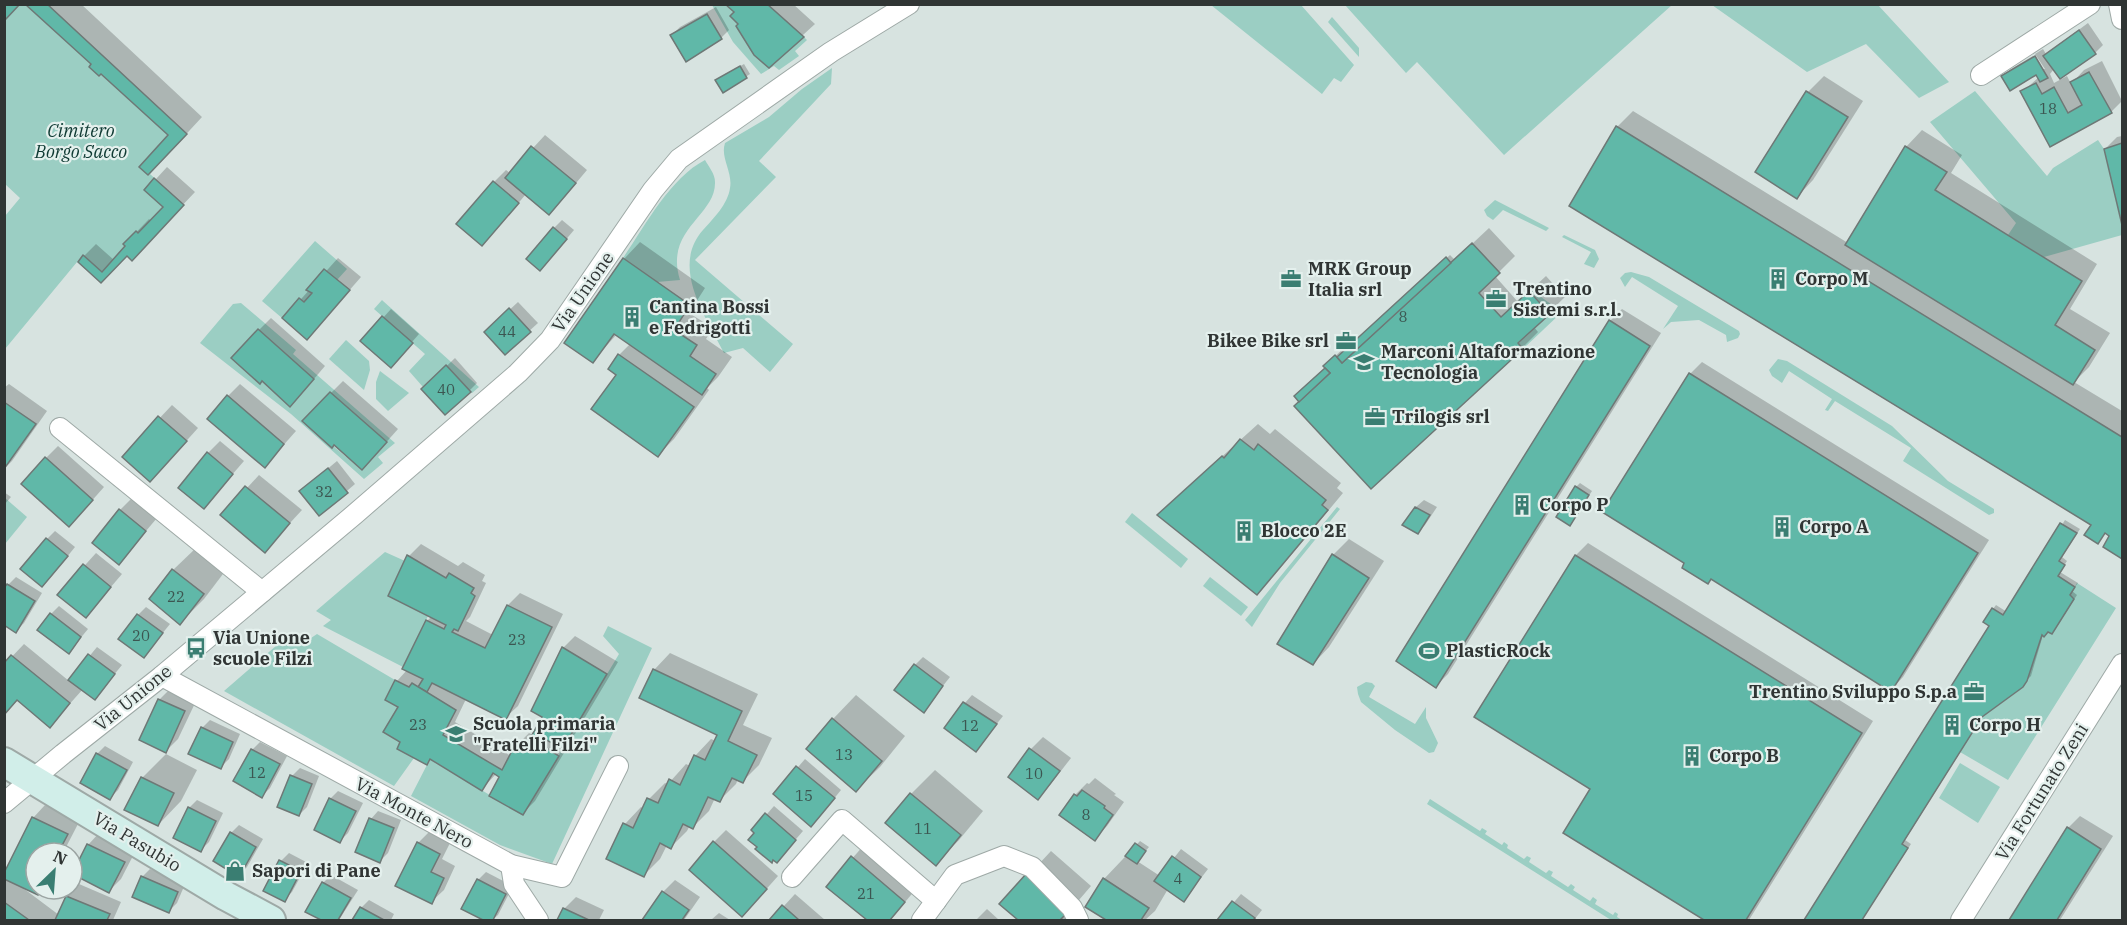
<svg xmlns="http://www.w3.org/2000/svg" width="2127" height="925" viewBox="0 0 2127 925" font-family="'IBM Plex Serif',serif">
<rect width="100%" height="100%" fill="#d7e3e0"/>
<!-- green -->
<g fill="#9bcec3" fill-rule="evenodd">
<polygon points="5,5 47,5 187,134 150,174 184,205 132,261 127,256 101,283 77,262 5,349 5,216 20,198 5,184"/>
<polygon points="712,5 725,5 734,12 730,16 738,24 736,26 769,68 804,37 807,40 795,51 799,56 779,70 774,66 761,74 733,42"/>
<polygon points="1211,5 1301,5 1354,65 1341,82 1334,78 1322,94"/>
<polygon points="1345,5 1672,5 1504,155 1417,62 1406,73"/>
<polygon points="1712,5 1878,5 1949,82 1919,98 1866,44 1807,72"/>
<polygon points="1332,17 1359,48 1359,57 1328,22"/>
<path d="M832 68 831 84 759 161 776 177 695 260 793 344 770 372 743 348 724 353C706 317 670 267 703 230 713 219 728 204 730 188 733 172 720 158 725 143L769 117 802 89Z"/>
<polygon points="1975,91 2047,176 2053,168 2098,140 2104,149 2122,226 2122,235 2044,257 2008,235 2016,223 1930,122"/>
<path d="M705 160C709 167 715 174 715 182 716 216 664 229 680 280L657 282 623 258C645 226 670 178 705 160Z"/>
<polygon points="1495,200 1549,228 1546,231 1503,210 1493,220 1487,216 1484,210"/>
<polygon points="1564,235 1595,250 1599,259 1594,268 1584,264 1591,252 1562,237"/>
<polygon points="315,241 347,269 337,280 307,290 312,293 304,302 299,298 282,318 262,301"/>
<polygon points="1631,272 1649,277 1739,331 1740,334 1738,338 1727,342 1726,335 1699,320 1671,322 1663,329 1678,306 1632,277 1625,287 1620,278 1625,273"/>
<polygon points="1527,287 1562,312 1523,349 1518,344 1550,314"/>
<polygon points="382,300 383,301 479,387 472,393 446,365 423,387 409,371 425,354 374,309"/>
<path d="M241 303 296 350 293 354 395 443 378 457 383 463 364 479 291 414 200 343 233 304ZM258 329 314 379 290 407 262 381 260 384 231 358ZM330 392 387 442 362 470 303 421Z"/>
<polygon points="346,340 369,361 370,370 364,390 329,359"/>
<polygon points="1778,359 1787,361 1892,426 1948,481 1994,509 1994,513 1989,515 1903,461 1911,448 1835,401 1828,411 1825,410 1832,399 1789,371 1782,383 1772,376 1769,370"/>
<polygon points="380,371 409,393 388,411 376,399 376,382"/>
<polygon points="5,498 27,517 5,544"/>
<polygon points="1337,507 1340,509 1280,583 1252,627 1245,620"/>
<polygon points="1132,513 1188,559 1181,568 1125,522"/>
<polygon points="385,552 405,561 388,596 428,616 403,667 323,626 331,620 316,611"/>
<polygon points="1210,577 1248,607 1241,616 1203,586"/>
<polygon points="2077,583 2116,608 2008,780 1960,752 1982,717 2017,692 2027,681 2042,635 2044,637 2048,632 2052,634 2074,599 2070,595"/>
<polygon points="608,626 652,648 552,864 500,845 411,796 430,759 523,815 619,654 603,636"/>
<polygon points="292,632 308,640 317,634 395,680 385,700 398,707 384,732 400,742 414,758 394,786 224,691"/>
<polygon points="1366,682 1372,683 1375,686 1369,697 1415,724 1426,707 1426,718 1438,743 1434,752 1429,753 1395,730 1361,702 1358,694 1357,687"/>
<polygon points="1960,763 2000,787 1978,823 1939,798"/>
<polygon points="1430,799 1480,831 1482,828 1487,831 1485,834 1502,845 1504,842 1508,845 1507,848 1524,859 1527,856 1531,858 1529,862 1546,873 1549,870 1553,872 1551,876 1568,887 1571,884 1575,887 1573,890 1590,901 1593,897 1597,900 1595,904 1613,915 1615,912 1618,914 1617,917 1622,920 1611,920 1427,804"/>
</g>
<!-- shadow -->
<g fill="#0003">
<polygon points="27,4 81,4 202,117 165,157 170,135"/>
<polygon points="727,4 793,4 815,24 769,66 740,24 736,12"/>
<polygon points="716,7 729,30 721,38 672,35 680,27"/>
<polygon points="2088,23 2103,45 2095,53 2054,69 2050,74 2054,83 2067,76 2071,84 2084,70 2102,61 2122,101 2111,112 2051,145 2022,92 2039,77 2036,73 2003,77 2011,69 2033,56 2041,69 2045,69 2035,54 2043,49 2046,54"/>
<polygon points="744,64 750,74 723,91 721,77"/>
<polygon points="1824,76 1863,101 1813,180 1797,197 1808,92"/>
<polygon points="1633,111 1848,243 1906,147 1922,130 1962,155 1951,173 2097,264 2070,309 2110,333 2089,367 2074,382 2122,411 2122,557 2105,546 2112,536 2107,532 2097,542 2093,524 1617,127"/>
<polygon points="545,135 587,170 561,201 549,213 526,194 494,232 458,224 494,182 506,170 510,173"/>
<polygon points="2122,136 2122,220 2105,149 2117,137"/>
<polygon points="167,167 195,192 144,246 127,255 101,281 84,256 96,244 114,260 127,246 125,244 149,219 151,221 165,207 146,190"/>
<polygon points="562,220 574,230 548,261 554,228"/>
<polygon points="1489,228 1515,256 1495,276 1518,302 1546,276 1565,297 1534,327 1538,332 1522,348 1327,368 1325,366 1352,340 1355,343 1450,255 1455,260"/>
<polygon points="640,242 705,288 689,313 713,328 706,339 732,357 718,377 707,388 709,390 674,439 658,455 618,374 619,355 630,344 617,334 593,361 567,343 624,259"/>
<polygon points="338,258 361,277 319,325 284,318"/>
<polygon points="518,302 538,323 505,353 494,324"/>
<polygon points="391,309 419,334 398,358 362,341"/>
<polygon points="1622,309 1661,333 1448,674 1436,686 1610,321"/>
<polygon points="271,318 325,366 302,393 259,330"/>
<polygon points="455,358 477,383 470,390 423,389"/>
<polygon points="1702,362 1989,540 1903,677 1891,690 1686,563 1690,374"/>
<polygon points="343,381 398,429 374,456 331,393"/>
<polygon points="9,384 47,411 12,461 4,469 4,388"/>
<polygon points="240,384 296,431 265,466 228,396"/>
<polygon points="172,405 198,428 162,468 124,456"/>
<polygon points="1258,424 1270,434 1275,429 1341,483 1337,488 1343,493 1273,577 1257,593 1175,499"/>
<polygon points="220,441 244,461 204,507 208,453"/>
<polygon points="58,446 104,487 81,513 46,458"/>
<polygon points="337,461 355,484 320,514 301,491"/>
<polygon points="259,475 302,510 264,551 222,515"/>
<polygon points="1580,483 1592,491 1573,520 1576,487"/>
<polygon points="4,492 11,497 4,505"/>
<polygon points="132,498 157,518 119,563 120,510"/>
<polygon points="1424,500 1437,507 1425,525 1417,533 1416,507"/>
<polygon points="2065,520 2080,529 2062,557 2067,561 2060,572 2078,583 2072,591 2077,595 2055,629 2052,633 2047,630 2043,635 2031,676 2016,691 1984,714 1905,840 1911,844 1862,920 1806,920 1991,626 1993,609 1996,605 2007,612"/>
<polygon points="55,531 75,547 50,578 47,539"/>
<polygon points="1349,539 1384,561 1329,647 1313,664 1333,555"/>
<polygon points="1588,543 1873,721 1749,920 1706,920 1565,833 1592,789 1476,717 1576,555"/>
<polygon points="421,544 458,566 463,562 485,575 482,581 486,583 470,617 466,621 493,635 508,605 520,593 563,614 518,706 505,718 466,699 455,722 511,756 516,746 529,733 533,735 544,717 563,648 575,636 618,662 575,734 567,741 570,743 535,801 523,813 501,776 496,774 482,789 432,758 427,763 402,741 400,707 387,700 397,681 407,670 427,621 432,616 409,556"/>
<polygon points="197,547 226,570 204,599 180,623 173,570"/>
<polygon points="96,553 122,574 86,616 59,594"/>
<polygon points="16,577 42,593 24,623 16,631 8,585"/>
<polygon points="59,606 88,629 69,652 51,614"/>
<polygon points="146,607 170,624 144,656 138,615"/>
<polygon points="24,644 69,681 97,647 122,665 95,698 83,689 50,726 18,700 4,715 4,665"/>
<polygon points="670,653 758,694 743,725 772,738 759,765 743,781 738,779 736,784 720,800 715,798 709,811 693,827 690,825 687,831 671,847 667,845 660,859 644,875 608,858 625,824 641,807 644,809 649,799 665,783 668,784 686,764 690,766 695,756 711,739 716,741 719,735 654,670"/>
<polygon points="923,657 950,677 923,711 915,665"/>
<polygon points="171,688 197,699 178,739 166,751 159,700"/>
<polygon points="856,695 905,736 880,767 856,790 833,719"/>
<polygon points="972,695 1003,716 976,750 965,703"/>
<polygon points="210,720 240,734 229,759 221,767 202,728"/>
<polygon points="1043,737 1071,758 1050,785 1038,798 1031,749"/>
<polygon points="260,742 287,756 270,788 262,796 252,750"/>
<polygon points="105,746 133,762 118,790 110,798 97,754"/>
<polygon points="166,754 197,770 181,801 158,825 142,778"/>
<polygon points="805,759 841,790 819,817 775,794"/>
<polygon points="300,768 319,776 307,807 299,815 292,776"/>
<polygon points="935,770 983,811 959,840 935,864 911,794"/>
<polygon points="1095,778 1116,794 1114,795 1124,802 1107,826 1094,839 1075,795 1087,783 1089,784"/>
<polygon points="338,791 363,803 348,833 340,841 330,799"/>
<polygon points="197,800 223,813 209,842 201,850 189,808"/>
<polygon points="45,805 79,822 63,853 36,853 36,889 42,889 38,893 24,887 23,888 59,915 67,896 79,884 121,902 113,920 4,920 4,874 33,818"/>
<polygon points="774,806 803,831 784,853 774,858 753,830"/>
<polygon points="378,811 401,820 388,853 380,861 357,851 371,819"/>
<polygon points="2080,816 2113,836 2060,920 2010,920 2068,828"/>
<polygon points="239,825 263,839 247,867 239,875 215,861 231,833"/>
<polygon points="726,830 778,876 754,903 714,842"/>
<polygon points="430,831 451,841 442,859 455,866 444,890 431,902 418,843"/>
<polygon points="100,832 136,850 121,879 109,891 74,874 88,845"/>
<polygon points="1140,841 1149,847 1137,861 1160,876 1181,849 1208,869 1184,900 1168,889 1155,911 1145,920 1109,920 1087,906 1104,879"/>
<polygon points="864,845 916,889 890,920 869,920 828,886"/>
<polygon points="1051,851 1091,886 1073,907 1087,920 1020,920 1002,904"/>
<polygon points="289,853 308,863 292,892 284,900 265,890 281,861"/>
<polygon points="150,869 185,884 177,903 169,911 142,877"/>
<polygon points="486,872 513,886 498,915 492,920 487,920 463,908 478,880"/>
<polygon points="331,875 358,890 339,920 324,920 307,911 323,883"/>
<polygon points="675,880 700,897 684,920 644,920 663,892"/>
<polygon points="795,894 825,920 771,920"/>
<polygon points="1241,894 1262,910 1254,920 1219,920"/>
<polygon points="576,897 604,910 599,920 558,920 564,909"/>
<polygon points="369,900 394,914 391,920 353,920 361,908"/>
<polygon points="987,909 999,920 976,920"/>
<polygon points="719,913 730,920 711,920"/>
</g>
<!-- building -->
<g fill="#60b8a8" stroke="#6e7876" stroke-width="1.5">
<polygon points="4,4 20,4 4,21"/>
<polygon points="25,4 47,4 187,134 148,175 139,167 168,135 101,74 99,76 89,67 91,64"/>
<polygon points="725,4 767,4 804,37 769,68 754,55 736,26 738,24 730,16 734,12"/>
<polygon points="707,14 722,39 686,62 670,35"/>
<polygon points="2079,30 2096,54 2060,79 2043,56"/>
<polygon points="2035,56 2048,78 2040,82 2036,75 2010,91 2001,76"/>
<polygon points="740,66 747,78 723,93 715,80"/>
<polygon points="2089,72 2112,113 2050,147 2020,91 2036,83 2042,94 2054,87 2068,113 2082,105 2070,82"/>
<polygon points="1806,91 1848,117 1797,199 1755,172"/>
<polygon points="1616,126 2122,437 2122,559 2103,547 2109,536 2105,533 2098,544 2084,535 2091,525 1569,206"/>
<polygon points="2122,143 2122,225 2104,149"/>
<polygon points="531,146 576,183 549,215 505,178"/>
<polygon points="1905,146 1947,172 1935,190 2082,281 2055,325 2095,350 2073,385 1845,245"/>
<polygon points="154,178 184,205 132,261 127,256 101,283 78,262 83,255 102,272 125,246 123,244 136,231 138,233 163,207 144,190"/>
<polygon points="493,181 519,203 482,246 456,224"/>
<polygon points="553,227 567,239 540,271 526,259"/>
<polygon points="1472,243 1500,273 1479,293 1501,317 1529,291 1550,314 1518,343 1523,349 1371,489 1294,406 1330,373 1323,366 1335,355 1342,363"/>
<polygon points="1446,257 1451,263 1342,363 1337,357"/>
<polygon points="623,258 690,305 674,330 697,345 690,356 716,374 702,395 614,334 593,363 564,343"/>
<polygon points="324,269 350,290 307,340 282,318 299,298 304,302 312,293 306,290"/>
<polygon points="509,308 531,332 505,355 484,332"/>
<polygon points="382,316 413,343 391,368 360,341"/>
<polygon points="1609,320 1650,346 1436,688 1396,661"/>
<polygon points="258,329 314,379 290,407 262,381 260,384 231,358"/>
<polygon points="618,354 694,407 658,457 591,409 616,375 608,369"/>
<polygon points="446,365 471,392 445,415 421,389"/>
<polygon points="1325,368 1330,373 1299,402 1294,396"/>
<polygon points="1689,373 1978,553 1891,692 1711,579 1708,584 1682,568 1684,563 1602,512"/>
<polygon points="330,392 387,442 362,470 334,445 332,448 302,421"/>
<polygon points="227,395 284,444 265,468 207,419"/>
<polygon points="4,402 36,424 4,469"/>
<polygon points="158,416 187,441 150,482 122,457"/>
<polygon points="1240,439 1254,450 1258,444 1326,500 1322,505 1328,510 1257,595 1157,515 1222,456 1224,458"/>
<polygon points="207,452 233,474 204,509 178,488"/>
<polygon points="45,457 93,500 69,527 21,484"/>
<polygon points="328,468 348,493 319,516 299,491"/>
<polygon points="245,486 290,523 265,553 220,515"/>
<polygon points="1575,486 1589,495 1570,526 1556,517"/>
<polygon points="1415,507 1430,515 1418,534 1402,525"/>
<polygon points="119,509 146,531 119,565 92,543"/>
<polygon points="2060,523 2077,533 2059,561 2065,565 2058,576 2075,587 2070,595 2074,599 2052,634 2048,632 2044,637 2042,635 2027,681 2023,687 1982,717 1902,844 1908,848 1862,920 1804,920 1989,626 1983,622 1992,608 2003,615"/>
<polygon points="46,538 68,556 42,587 20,569"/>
<polygon points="1332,554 1369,578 1313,665 1277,644"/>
<polygon points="407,555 446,578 449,573 474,588 471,593 475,596 458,631 454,629 452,632 485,648 507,605 552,627 506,720 432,683 427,692 418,687 423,679 402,669 426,620 444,629 446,625 388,596"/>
<polygon points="1575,555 1862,733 1746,920 1704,920 1563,833 1590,789 1474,717"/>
<polygon points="83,564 111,587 86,618 57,595"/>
<polygon points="172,569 204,594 180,625 149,599"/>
<polygon points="7,584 35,601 16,633 4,625 4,588"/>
<polygon points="50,613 81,637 69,654 37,630"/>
<polygon points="137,614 163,633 144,658 118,639"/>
<polygon points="562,647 607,674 563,748 544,739 541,745 559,756 523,815 489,796 499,777 493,773 482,791 430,759 427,765 397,749 400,742 383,732 398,707 385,700 395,680 409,687 412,683 456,710 443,735 502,770 515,745 524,749 542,717 531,711"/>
<polygon points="88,654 115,674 95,700 68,680"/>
<polygon points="11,655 70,703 50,728 17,700 4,715 4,663"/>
<polygon points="914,664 943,686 924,713 894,690"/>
<polygon points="653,669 742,711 728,741 757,755 743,783 732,778 720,802 708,797 693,829 683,824 671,849 660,843 644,877 606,859 623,823 633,828 647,798 658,803 669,779 680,785 694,755 705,760 717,735 639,698"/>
<polygon points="158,699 185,711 166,753 139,740"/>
<polygon points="963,702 997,724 976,752 944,728"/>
<polygon points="832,718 882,761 856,792 806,749"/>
<polygon points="201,727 233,742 221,769 188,754"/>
<polygon points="1029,748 1060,771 1038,800 1008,777"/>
<polygon points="251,749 280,764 262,798 233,781"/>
<polygon points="96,753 127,770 110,800 80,783"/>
<polygon points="796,766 835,798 811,827 773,794"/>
<polygon points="290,775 312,784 299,816 277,807"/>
<polygon points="141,777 174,793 158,826 124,810"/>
<polygon points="1082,790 1105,806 1104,808 1113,815 1095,841 1059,815 1074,794 1077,796"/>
<polygon points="910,793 961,835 936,866 885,823"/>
<polygon points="329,798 356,811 340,843 314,830"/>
<polygon points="188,807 216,821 201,852 173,838"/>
<polygon points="765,813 796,840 777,863 773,860 772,863 755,849 757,847 748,840 754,833 751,830"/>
<polygon points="32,817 68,834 58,853 36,853 36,889 41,889 38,895 4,879 4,873"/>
<polygon points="369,818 394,828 380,863 355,852"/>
<polygon points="2067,827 2101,849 2057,920 2009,920"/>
<polygon points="230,832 256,847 239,877 213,861"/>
<polygon points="713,841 767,889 742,917 689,870"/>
<polygon points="417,842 440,854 431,872 444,878 432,904 395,886"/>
<polygon points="1135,843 1146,851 1137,864 1125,856"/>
<polygon points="87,844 125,862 109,893 72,874"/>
<polygon points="851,856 905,902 890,920 867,920 826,887"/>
<polygon points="1172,856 1201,877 1184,902 1154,881"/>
<polygon points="279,860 301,871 285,902 263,891"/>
<polygon points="1026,874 1069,911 1060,920 1018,920 999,904"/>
<polygon points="141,876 178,892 169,913 132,897"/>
<polygon points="1103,878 1149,908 1141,920 1106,920 1085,907"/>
<polygon points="477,879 506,894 493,920 483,920 461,909"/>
<polygon points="322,882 351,898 338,920 321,920 305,912"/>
<polygon points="662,891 689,910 682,920 642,920"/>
<polygon points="66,896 110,914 107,920 55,920"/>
<polygon points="1232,901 1255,918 1253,920 1217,920"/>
<polygon points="4,902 29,920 4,920"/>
<polygon points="782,905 799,920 769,920"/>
<polygon points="360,907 384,920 352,920"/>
<polygon points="563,908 589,920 557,920"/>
</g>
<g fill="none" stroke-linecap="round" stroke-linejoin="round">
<!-- street casing -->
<g stroke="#9ea9a6" stroke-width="22">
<g id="street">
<polyline points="2119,4 2122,19"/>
<polyline points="1981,75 2090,4"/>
<polyline points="60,428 262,592"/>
<polyline points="162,676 511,865 562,877 618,766"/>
<polyline points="4,803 63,754 162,676 355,514 518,373 550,340 653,190 679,159 831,52 909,4"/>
<polyline points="511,865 514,884 538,920"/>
<polyline points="792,877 842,820 936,901"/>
<polyline points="922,920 955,875 1004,856 1032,867 1072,908 1078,920"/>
<polyline points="1961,920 2122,664"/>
</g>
</g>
<!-- secondary casing -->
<g stroke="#9ea9a6" stroke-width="32">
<polyline id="secondary" points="4,762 226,896 271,920"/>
</g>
<!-- street -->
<use href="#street" stroke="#fff" stroke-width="20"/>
<!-- secondary -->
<use href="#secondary" stroke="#d1eee9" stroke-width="28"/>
</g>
<!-- icons -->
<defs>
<g id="office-bare" transform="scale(1.62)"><path d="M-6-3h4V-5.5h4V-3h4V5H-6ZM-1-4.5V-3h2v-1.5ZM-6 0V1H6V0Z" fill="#3a7e72" stroke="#e4f0ed" stroke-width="2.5" paint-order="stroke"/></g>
<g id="building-bare" transform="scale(1.62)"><path d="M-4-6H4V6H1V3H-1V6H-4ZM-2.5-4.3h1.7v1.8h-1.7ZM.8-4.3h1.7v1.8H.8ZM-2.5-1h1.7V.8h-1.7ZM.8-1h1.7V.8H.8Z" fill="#3a7e72" stroke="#e4f0ed" stroke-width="2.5" paint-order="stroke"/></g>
<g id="school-bare" transform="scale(1.62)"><path d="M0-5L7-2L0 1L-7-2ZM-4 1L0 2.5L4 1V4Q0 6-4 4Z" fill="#3a7e72" stroke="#e4f0ed" stroke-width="2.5" paint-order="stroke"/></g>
<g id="bus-bare" transform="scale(1.62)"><path d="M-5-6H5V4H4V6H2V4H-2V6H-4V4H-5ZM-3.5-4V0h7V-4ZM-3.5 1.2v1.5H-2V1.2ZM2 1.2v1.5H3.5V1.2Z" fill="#3a7e72" stroke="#e4f0ed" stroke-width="2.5" paint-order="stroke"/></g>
<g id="stadium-bare" transform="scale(1.62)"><path d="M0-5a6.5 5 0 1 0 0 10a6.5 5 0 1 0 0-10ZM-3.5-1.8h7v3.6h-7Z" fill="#3a7e72" stroke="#e4f0ed" stroke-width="2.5" paint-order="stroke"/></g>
<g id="shop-bare" transform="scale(1.62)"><path d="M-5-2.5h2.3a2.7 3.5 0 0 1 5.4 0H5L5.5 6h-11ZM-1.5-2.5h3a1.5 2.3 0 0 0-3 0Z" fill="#3a7e72" stroke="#e4f0ed" stroke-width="2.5" paint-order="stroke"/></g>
</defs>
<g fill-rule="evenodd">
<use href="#office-bare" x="1291" y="279"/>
<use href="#building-bare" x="1778" y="279"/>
<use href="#office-bare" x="1496" y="299"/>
<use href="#building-bare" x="632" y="317"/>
<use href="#office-bare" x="1346" y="341"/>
<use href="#school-bare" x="1364" y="362"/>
<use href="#office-bare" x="1375" y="417"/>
<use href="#building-bare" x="1522" y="505"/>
<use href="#building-bare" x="1782" y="527"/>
<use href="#building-bare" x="1244" y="531"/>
<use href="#bus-bare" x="196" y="648"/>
<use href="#stadium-bare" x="1429" y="651"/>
<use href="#office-bare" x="1974" y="692"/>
<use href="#building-bare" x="1952" y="725"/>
<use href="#school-bare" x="456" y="734"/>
<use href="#building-bare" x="1692" y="756"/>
<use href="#shop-bare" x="235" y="871"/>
</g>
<g text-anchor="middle" stroke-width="4.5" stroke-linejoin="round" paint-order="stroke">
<!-- number labels -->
<g font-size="15" fill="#3c5651">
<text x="2048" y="114">18</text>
<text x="1403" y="322">8</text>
<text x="507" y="337">44</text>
<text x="446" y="395">40</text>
<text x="324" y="497">32</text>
<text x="176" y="602">22</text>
<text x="141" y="641">20</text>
<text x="517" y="645">23</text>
<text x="418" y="730">23</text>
<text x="970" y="731">12</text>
<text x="844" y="760">13</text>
<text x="257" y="778">12</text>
<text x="1034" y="779">10</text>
<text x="804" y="801">15</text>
<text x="1086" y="820">8</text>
<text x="923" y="834">11</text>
<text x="1178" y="884">4</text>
<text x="866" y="899">21</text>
</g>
<!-- park labels -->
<g font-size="18" font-style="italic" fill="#0f3a33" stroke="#e4f0ed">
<text x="81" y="137">Cimitero<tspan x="81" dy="21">Borgo Sacco</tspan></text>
</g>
<!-- poi labels -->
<g font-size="18" font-weight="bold" fill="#303534" stroke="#e4f0ed" text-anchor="start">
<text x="1308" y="275">MRK Group<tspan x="1308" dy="21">Italia srl</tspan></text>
<text x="1795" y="285">Corpo M</text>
<text x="1513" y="295">Trentino<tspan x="1513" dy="21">Sistemi s.r.l.</tspan></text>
<text x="649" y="313">Cantina Bossi<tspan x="649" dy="21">e Fedrigotti</tspan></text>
<text x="1329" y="347" text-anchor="end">Bikee Bike srl</text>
<text x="1381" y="358">Marconi Altaformazione<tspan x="1381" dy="21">Tecnologia</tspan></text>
<text x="1392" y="423">Trilogis srl</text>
<text x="1539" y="511">Corpo P</text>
<text x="1799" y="533">Corpo A</text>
<text x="1261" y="537">Blocco 2E</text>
<text x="213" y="644">Via Unione<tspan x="213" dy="21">scuole Filzi</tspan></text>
<text x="1446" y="657">PlasticRock</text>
<text x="1957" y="698" text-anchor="end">Trentino Sviluppo S.p.a</text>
<text x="473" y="730">Scuola primaria<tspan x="473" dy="21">"Fratelli Filzi"</tspan></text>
<text x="1969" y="731">Corpo H</text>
<text x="1709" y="762">Corpo B</text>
<text x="252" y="877">Sapori di Pane</text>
</g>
<!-- street labels -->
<g font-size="18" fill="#303534" stroke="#e4f0ed">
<text transform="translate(583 292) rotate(-55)" y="6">Via Unione</text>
<text transform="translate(133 698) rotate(-39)" y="6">Via Unione</text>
<text transform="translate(2042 792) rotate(-58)" y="6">Via Fortunato Zeni</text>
<text transform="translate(414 813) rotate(28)" y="6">Via Monte Nero</text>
<text transform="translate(137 842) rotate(31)" y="6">Via Pasubio</text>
</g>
</g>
<!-- border -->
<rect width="2127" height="925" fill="none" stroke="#303534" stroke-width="12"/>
<!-- north arrow -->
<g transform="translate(54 871) rotate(25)"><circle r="28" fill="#e4f0ed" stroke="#9ca5a3" stroke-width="1.5"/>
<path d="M0-4.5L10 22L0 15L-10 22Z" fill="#3a7e72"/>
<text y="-9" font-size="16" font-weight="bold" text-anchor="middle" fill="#303534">N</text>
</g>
</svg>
